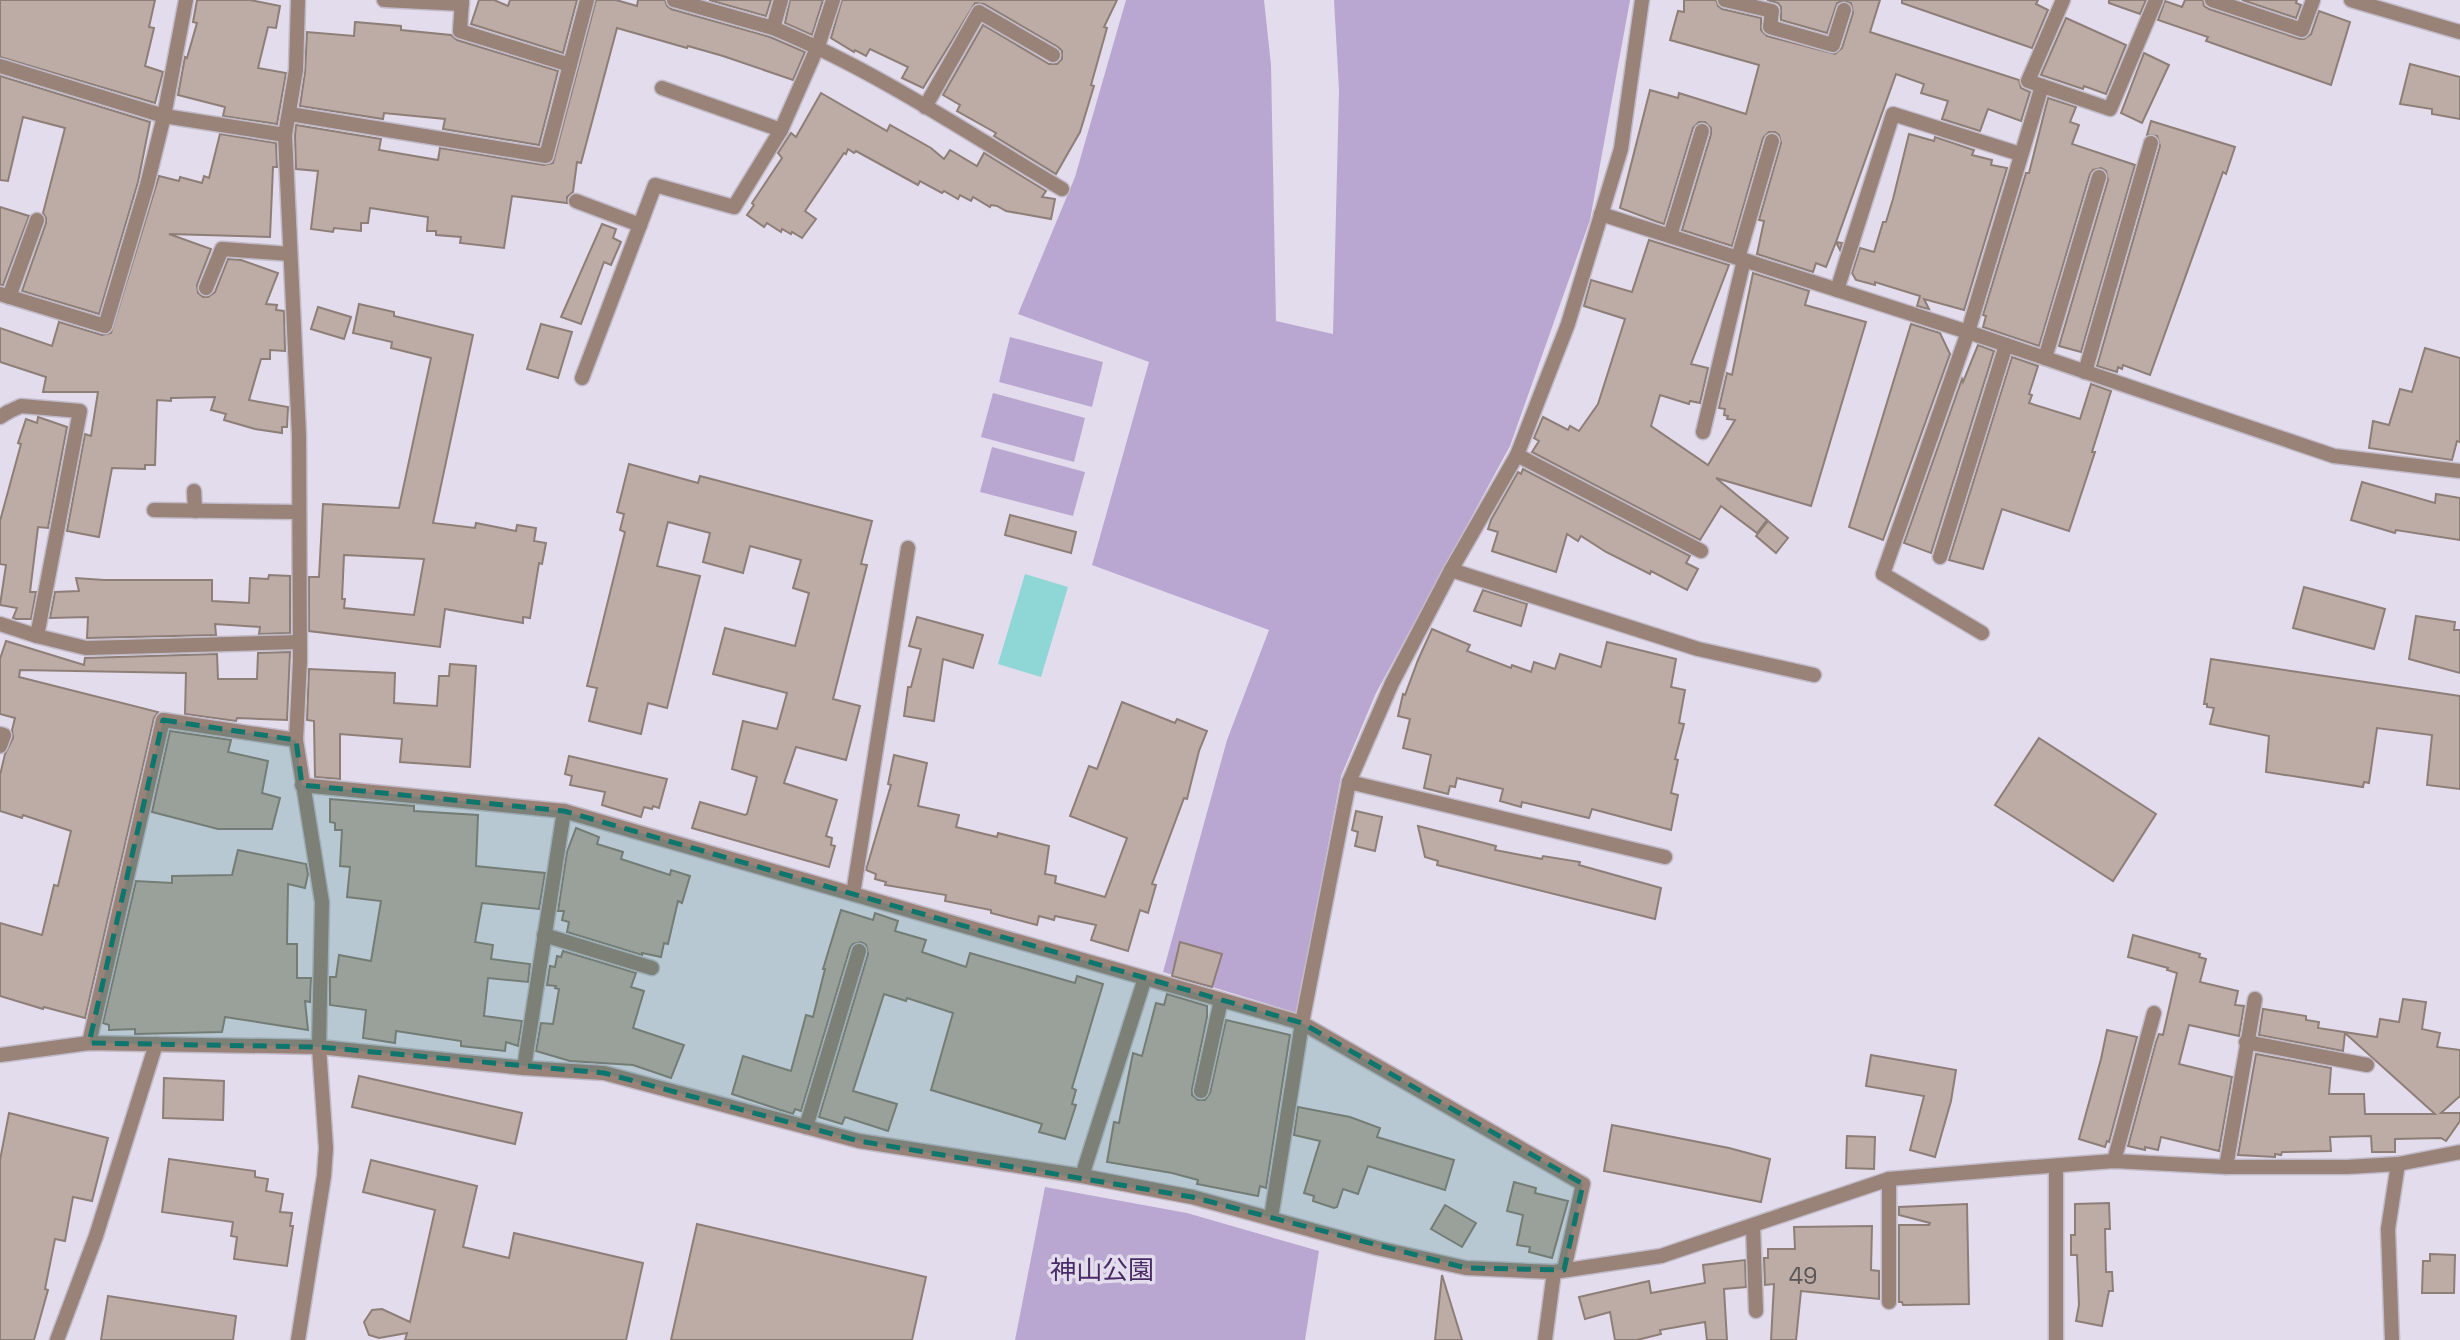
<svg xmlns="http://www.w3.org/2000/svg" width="2460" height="1340" viewBox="0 0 2460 1340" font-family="'Space Grotesk','Noto Sans JP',sans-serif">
<rect width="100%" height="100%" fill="#e3dcec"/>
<!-- green -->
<g fill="#baa7d1">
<polygon points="1126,0 1264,0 1271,65 1276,321 1333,334 1339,90 1334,0 1630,0 1590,220 1510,446 1376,693 1341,776 1297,1013 1163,972 1227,740 1269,630 1092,565 1149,362 1018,314 1075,177"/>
<polygon points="1010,337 1103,362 1092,407 999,382"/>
<polygon points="993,393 1085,418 1074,462 981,437"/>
<polygon points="992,447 1085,472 1073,516 980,492"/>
<polygon points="1045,1187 1187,1213 1319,1251 1305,1340 1015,1340"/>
</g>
<!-- water -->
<polygon fill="#8fd6d7" points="1025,574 1068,587 1041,677 998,664"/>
<!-- building -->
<g fill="#bdaca5" stroke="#8d7e77" stroke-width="2" fill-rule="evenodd">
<polygon points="0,0 155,0 149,27 154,28 145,66 163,72 155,103 0,57"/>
<polygon points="197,0 250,0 280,6 276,28 268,27 258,68 286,73 277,124 223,116 225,107 178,95 185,57 187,58 197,23 193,22"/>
<polygon points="479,0 494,0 508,6 510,0 577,0 563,53 471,24"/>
<polygon points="596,0 616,0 637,6 638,0 665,0 667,6 671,9 770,37 805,52 793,80 723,56 688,46 687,48 617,28 581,163 577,162 573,192 567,197 567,203 512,196 504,248 460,243 461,237 436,235 436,231 427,231 428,217 370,208 368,223 361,223 361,231 334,228 333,232 311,229 318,171 296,169 295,136 296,125 381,139 379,150 438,160 440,148 544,165 553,163"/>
<polygon points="709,0 771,0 766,16"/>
<polygon points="790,0 823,0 812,35 785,23"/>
<polygon points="842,0 1117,0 1104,27 1107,28 1091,85 1094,86 1080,132 1056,174 994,136 996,133 957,111 960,105 943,95 983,25 1049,64 1057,64 1062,59 1062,51 1058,47 984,4 975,3 923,88 902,78 908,67 870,49 866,56 855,50 854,52 831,38"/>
<polygon points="1684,0 1716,0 1718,6 1722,9 1761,18 1761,30 1767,36 1835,54 1842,48 1853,13 1851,3 1843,1 1837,3 1827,33 1781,20 1781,7 1778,3 1767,0 1880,0 1870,32 2019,80 2021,88 2030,92 2021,121 1988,109 1980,131 1942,119 1948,101 1921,93 1924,84 1896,74 1836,242 1842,243 1840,250 1836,242 1826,267 1816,263 1813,272 1757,254 1764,221 1759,220 1781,143 1779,135 1775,132 1769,132 1763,138 1732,246 1682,230 1711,134 1711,128 1705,122 1699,122 1693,128 1664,224 1655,221 1620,208 1650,90 1678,98 1679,93 1746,114 1759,65 1670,40 1678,11 1684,12"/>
<polygon points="1902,0 2038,0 2036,4 2048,10 2032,48 1902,3"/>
<polygon points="2109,0 2146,0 2140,14 2109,3"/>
<polygon points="2185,0 2203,0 2204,6 2209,9 2300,39 2304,39 2311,34 2319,11 2350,22 2331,85 2206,41 2208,37 2158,20 2165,1 2182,7"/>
<polygon points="2242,0 2297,0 2296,3 2301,5 2296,18"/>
<polygon points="2066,18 2126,45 2106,94 2084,86 2083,89 2041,75"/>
<polygon points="355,22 401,26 401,30 451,35 457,40 558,71 539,145 443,129 445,119 384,113 383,119 300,106 305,72 307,32 354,36"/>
<polygon points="2144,53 2169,65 2142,123 2121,113"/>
<polygon points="2410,64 2460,77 2460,119 2432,114 2432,109 2400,104"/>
<polygon points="0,76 150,122 138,182 99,314 22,291 46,223 46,218 43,213 65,128 23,117 8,181 0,180"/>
<polygon points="821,93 887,131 890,125 931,148 944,159 950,150 977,166 984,153 1046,191 1042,197 1055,199 1051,219 1006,211 997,206 991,205 990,207 973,197 971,201 960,195 958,199 944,191 942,193 920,181 918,185 856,151 854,153 848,149 846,154 844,153 805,211 816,219 802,238 792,232 791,234 782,229 781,232 767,223 764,227 747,215 754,205 752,203 782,158 778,153 791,133 796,137"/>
<polygon points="2048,98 2076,107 2070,122 2079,125 2072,144 2135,165 2081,352 2059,346 2108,180 2106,171 2101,168 2093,170 2090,174 2039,346 1983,327 1986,316 1983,315 2026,173 2029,173"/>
<polygon points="2151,121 2235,147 2226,174 2223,172 2150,375 2123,365 2122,369 2118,367 2117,372 2097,366 2160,146 2157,136 2147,135"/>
<polygon points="220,134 276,143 277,167 273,167 270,237 169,234 211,249 197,285 198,293 203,297 208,297 215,292 228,259 241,260 278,273 266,304 277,305 276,310 284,311 285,351 270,350 270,359 261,359 249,400 288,407 287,427 282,427 282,433 255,429 224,420 226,414 211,410 215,397 171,398 171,401 157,400 155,465 145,465 145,469 112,468 99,537 67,531 85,434 91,436 98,392 43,392 46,377 0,362 0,328 52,346 59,322 102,335 111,333 159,176 179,181 180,177 202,183 204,176 209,178"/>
<polygon points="1909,134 1934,141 1935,137 1974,150 1972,155 1992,160 1991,165 2007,168 1964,310 1924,299 1929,309 1917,306 1920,296 1875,282 1875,285 1856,280 1852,273 1860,248 1874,252 1883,222 1886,222 1893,199"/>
<polygon points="0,207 29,216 3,285 0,285"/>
<polygon points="602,224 616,229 613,238 621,242 611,265 604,262 581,324 561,317"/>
<polygon points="1649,240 1729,265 1691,364 1708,368 1700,403 1690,401 1689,404 1660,395 1651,426 1708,465 1735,420 1727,419 1728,416 1724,415 1725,409 1719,408 1727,373 1732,375 1753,273 1809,291 1805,305 1866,322 1811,506 1716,478 1767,520 1757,533 1721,506 1700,540 1532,452 1539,441 1534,438 1543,417 1568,430 1570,426 1579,431 1598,404 1625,319 1584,306 1591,280 1632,292"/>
<path d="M359 304 394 312V316L473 335 433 523 475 528 476 523 516 531 517 525 536 528 534 541 546 543 542 564 539 563 530 618 523 617V623L445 609 440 647 309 631V577H319L323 504 399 508 431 358 391 348 392 342 353 333ZM344 555 424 559 414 615 344 608 345 599H342Z"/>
<polygon points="318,307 351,317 344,339 311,329"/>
<polygon points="541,324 572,332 558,378 527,369"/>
<polygon points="1911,324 1940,333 1950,354 1883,540 1849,527"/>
<polygon points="1978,345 1994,351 1931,553 1904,543 1962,379 1963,382"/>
<polygon points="2425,348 2460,358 2460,442 2457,441 2452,460 2369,448 2373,421 2389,425 2400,389 2412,392"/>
<polygon points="2012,357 2038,366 2029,394 2032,395 2029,403 2080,419 2091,384 2111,391 2092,452 2095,452 2069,531 2002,509 1983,569 1949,560"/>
<polygon points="38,417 67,427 48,528 38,527 30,592 36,592 31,619 16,619 13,618 17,608 0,605 6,565 0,564 0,521 21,444 18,443 26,419 37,423"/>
<polygon points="629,464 698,483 700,476 872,521 861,564 867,565 833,699 860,706 846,760 796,747 784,783 837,800 826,836 832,838 831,845 835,846 829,867 692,828 700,802 745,815 747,814 757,777 732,769 743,721 777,729 787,693 713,674 725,628 795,646 809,593 793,588 801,560 750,546 743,573 703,562 710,533 668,522 657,566 700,576 667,708 648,703 641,734 589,721 597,688 587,686 625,532 620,530 624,514 617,512"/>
<polygon points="1523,469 1690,556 1686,563 1698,569 1687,590 1651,571 1650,574 1606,552 1581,536 1578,541 1567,534 1556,572 1492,551 1498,532 1488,529 1491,520 1518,472 1521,474"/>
<polygon points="2362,482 2435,503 2436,494 2460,498 2460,540 2396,530 2395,533 2351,520"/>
<polygon points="1010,515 1076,532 1071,553 1005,535"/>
<polygon points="1768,521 1788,538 1776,553 1756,536"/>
<polygon points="269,575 290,576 290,633 259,634 260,627 215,624 216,635 87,638 88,617 50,618 55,592 79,591 76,578 104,580 212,580 212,601 249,603 250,578 268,579"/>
<polygon points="2304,587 2385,609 2374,649 2293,628"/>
<polygon points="1483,590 1527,604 1521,626 1474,611"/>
<polygon points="2416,616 2455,622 2454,630 2460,630 2460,673 2409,659"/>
<polygon points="917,617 983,635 973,668 943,659 934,721 904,716 908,687 911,687 921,649 909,646"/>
<polygon points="1432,629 1470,645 1467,651 1511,668 1512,665 1531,672 1534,662 1555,669 1560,654 1601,667 1607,642 1676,659 1671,687 1685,690 1679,723 1684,724 1675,759 1678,760 1671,793 1678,795 1671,830 1592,809 1589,818 1522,802 1521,807 1500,801 1503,789 1457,778 1455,787 1450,786 1448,794 1424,788 1431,755 1403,748 1410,719 1398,716 1403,694 1405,695 1418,660"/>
<polygon points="6,641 84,665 85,658 217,654 218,679 257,679 258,653 290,652 287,720 237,718 236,721 185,714 186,673 20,670 19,677 158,712 154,718 85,1018 44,1007 43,1009 0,996 0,923 42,935 54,885 58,886 71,831 23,815 22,818 0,811 0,775 5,754 13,738 12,730 15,718 0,714 0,659"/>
<polygon points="2211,659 2460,696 2460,789 2427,785 2432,735 2377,728 2369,783 2364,782 2363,787 2266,772 2269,736 2210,724 2214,708 2207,707 2207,704 2204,704"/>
<polygon points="450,664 476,666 470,767 400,762 402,739 340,734 340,779 315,777 314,721 307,720 309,669 395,673 394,703 437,706 439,676 449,676"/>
<polygon points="1122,702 1175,723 1177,719 1207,731 1199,751 1187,799 1184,798 1152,884 1156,885 1148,913 1140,910 1128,951 1091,940 1096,925 1055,916 1054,920 1039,916 1037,925 991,913 991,910 945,901 946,895 885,885 886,882 875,879 876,874 866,870 891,785 888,784 894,755 927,763 918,806 959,815 956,827 997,837 998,833 1049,846 1045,874 1056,876 1055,883 1105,897 1127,838 1070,816 1089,766 1097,769"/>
<polygon points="170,731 231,740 228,752 268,761 262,793 280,798 272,829 218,829 152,812"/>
<polygon points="2039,738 2156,814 2113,881 1995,805"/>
<polygon points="569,756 667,779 659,808 653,806 652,809 644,807 641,817 602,805 605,792 570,785 572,776 565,774"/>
<polygon points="330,799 414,806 414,811 478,815 476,866 545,873 539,909 482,903 475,942 493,945 491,959 530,964 528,982 488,978 484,1016 522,1021 518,1046 506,1042 505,1051 461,1046 461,1041 396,1031 395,1043 363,1038 366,1010 330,1005 330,977 336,977 339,955 371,961 381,901 347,897 350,867 340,866 342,830 335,830 335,823 330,822"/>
<polygon points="1356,811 1382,817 1375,851 1355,846 1358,832 1352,830"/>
<polygon points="1418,826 1496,846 1495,850 1542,859 1543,856 1580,862 1579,865 1661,888 1655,919 1437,865 1438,861 1425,857"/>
<polygon points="576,828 599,837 597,844 623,852 621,859 670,875 671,870 690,876 682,903 678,901 668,944 664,943 661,957 642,953 642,955 567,932 569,922 562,920 564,911 558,911 567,852"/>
<polygon points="238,850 306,864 308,874 305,888 288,884 287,944 297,944 297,978 311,978 310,1002 305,1001 308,1030 225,1017 222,1032 135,1034 135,1029 109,1030 109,1025 103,1023 136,881 172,883 172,876 232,875"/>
<polygon points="841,910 873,920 875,913 898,921 895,931 926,940 922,952 966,967 970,953 1075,983 1077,976 1103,984 1072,1088 1076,1090 1072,1104 1076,1105 1065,1139 1039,1132 1042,1124 931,1090 953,1013 907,998 906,1001 884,994 853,1091 897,1104 888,1131 845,1117 842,1124 819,1117 868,954 866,945 861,942 853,944 850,948 801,1111 795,1109 793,1114 732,1094 743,1056 791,1071 806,1015 813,1017 825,969 823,969"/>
<polygon points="2133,935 2200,954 2199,957 2206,959 2200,982 2238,991 2235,1005 2244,1006 2239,1036 2189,1025 2179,1064 2232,1077 2219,1151 2161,1137 2158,1150 2145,1147 2145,1150 2128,1146 2156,1042 2159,1034 2163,1035 2177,973 2167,970 2168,968 2128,957"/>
<polygon points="1180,942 1222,954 1212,987 1172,976"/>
<polygon points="563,951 636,973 631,987 644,991 633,1028 684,1045 671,1078 633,1065 570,1061 536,1051 541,1023 553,1024 559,989 555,988 556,986 547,985 550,966 555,967 557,956 561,957"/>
<polygon points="1167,994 1207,1006 1207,1017 1192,1089 1192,1095 1198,1100 1205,1100 1210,1093 1226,1020 1290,1035 1266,1188 1260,1186 1258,1196 1197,1184 1198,1180 1172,1173 1107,1162 1114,1122 1119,1123 1133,1053 1142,1056 1156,1003 1164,1005"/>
<polygon points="2403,999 2426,1002 2422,1029 2440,1033 2437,1047 2460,1050 2460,1096 2441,1113 2460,1113 2460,1121 2446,1141 2441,1138 2395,1139 2395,1152 2372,1152 2371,1136 2330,1137 2331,1151 2282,1152 2281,1155 2275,1154 2275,1157 2238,1155 2256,1054 2331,1068 2329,1094 2364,1094 2365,1114 2435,1114 2345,1033 2343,1051 2259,1035 2263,1009 2306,1016 2306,1020 2319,1022 2318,1028 2377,1037 2380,1019 2399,1022"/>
<polygon points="2107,1030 2137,1037 2109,1142 2107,1141 2105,1147 2079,1139 2101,1059"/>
<polygon points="1871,1055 1956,1070 1951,1101 1935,1157 1910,1150 1924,1096 1866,1086"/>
<polygon points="359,1076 522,1113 515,1144 352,1107"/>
<polygon points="164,1078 224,1081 223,1120 163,1118"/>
<polygon points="1298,1107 1350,1117 1380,1128 1377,1137 1454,1160 1445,1190 1368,1166 1358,1194 1343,1189 1337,1207 1334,1208 1313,1201 1314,1196 1304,1193 1320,1141 1294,1135"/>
<polygon points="9,1113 108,1138 92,1201 73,1197 65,1241 55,1239 45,1289 48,1290 34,1340 0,1340 0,1160"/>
<polygon points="1612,1125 1729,1148 1770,1159 1761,1202 1604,1171"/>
<polygon points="1847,1136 1875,1137 1874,1169 1846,1168"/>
<polygon points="169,1159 255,1171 255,1177 268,1179 266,1191 283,1194 280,1212 292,1213 290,1226 293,1226 287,1266 234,1259 237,1237 231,1236 233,1222 162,1212"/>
<polygon points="371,1160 477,1186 463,1247 509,1258 514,1233 643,1263 626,1340 405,1340 407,1333 379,1338 369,1335 364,1322 372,1310 382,1309 410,1322 435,1210 363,1192"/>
<polygon points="1514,1182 1536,1188 1535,1193 1568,1201 1552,1258 1529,1252 1530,1247 1517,1245 1523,1215 1507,1211"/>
<polygon points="2109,1203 2110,1229 2105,1229 2106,1272 2112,1272 2113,1291 2109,1291 2102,1326 2076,1321 2079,1305 2077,1255 2071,1255 2071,1235 2075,1235 2075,1204"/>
<polygon points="1967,1204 1969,1304 1903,1305 1902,1302 1899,1302 1899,1225 1929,1225 1930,1223 1899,1215 1899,1207"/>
<polygon points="1445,1205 1476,1223 1462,1247 1431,1229"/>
<polygon points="697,1224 926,1277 912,1340 671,1340"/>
<polygon points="1872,1226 1871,1270 1879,1271 1879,1299 1801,1291 1796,1340 1771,1340 1774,1284 1765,1285 1764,1258 1768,1258 1768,1249 1795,1249 1794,1227"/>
<polygon points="2430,1254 2455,1255 2454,1293 2422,1293 2423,1261 2430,1261"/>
<polygon points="1745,1260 1746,1287 1724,1289 1727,1340 1707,1340 1705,1322 1660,1330 1661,1334 1637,1340 1615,1340 1610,1312 1585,1319 1579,1297 1649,1281 1651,1293 1705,1283 1703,1265"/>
<polygon points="1442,1275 1462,1340 1435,1340"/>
<polygon points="108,1296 236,1316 233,1340 101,1340"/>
</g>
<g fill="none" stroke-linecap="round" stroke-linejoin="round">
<!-- service casing -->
<g stroke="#c1bbc9" stroke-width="17">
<g id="service">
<polyline points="384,0 462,4"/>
<polyline points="462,0 460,31 570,65"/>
<polyline points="674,0 773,28 781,0"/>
<polyline points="1725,0 1772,11 1770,27 1833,45 1844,10"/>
<polyline points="662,88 781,130"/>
<polyline points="925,107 979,12 1053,55"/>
<polyline points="290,114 546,156 587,0"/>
<polyline points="576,201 640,225 582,378"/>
<polyline points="1670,236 1702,131"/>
<polyline points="1738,258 1772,141"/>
<polyline points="206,288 222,249 290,254"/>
<polyline points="9,297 37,220"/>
<polyline points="2045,358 2099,177"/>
<polyline points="2085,372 2151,143"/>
<polyline points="8,412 21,406 80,411 37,636"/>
<polyline points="1517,455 1701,551"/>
<polyline points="194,491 195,511"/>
<polyline points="154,510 299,512"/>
<polyline points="1940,557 2006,345"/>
<polyline points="0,734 4,735 0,746"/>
<polyline points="544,935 652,968"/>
<polyline points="2246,1042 2367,1065"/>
<polyline points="1201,1091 1221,1000"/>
<polyline points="806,1127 859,951"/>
<polyline points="1889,1179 1889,1302"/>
<polyline points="1753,1226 1756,1311"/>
</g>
</g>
<!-- minor casing -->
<g stroke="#c1bbc9" stroke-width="17">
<g id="minor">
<polyline points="298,0 296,70 285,135 299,435 300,661 296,740 322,902 319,1047 326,1148 324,1176 298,1340"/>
<polyline points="2063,0 2028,81 2110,109 2156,0"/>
<polyline points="2212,0 2302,30 2313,0"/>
<polyline points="2351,0 2460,32"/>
<path d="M773 28C875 70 968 133 1062 189"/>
<polyline points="0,66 164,116 285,135"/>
<polyline points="1601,214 1968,332 2334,456 2460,471"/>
<polyline points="640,225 655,185 734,207 781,130 818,46 833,0"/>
<polyline points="1837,290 1893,114 2020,154"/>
<polyline points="0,294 105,326 147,185 164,116 186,0"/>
<polyline points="0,417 8,412"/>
<polyline points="1703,432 1744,260"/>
<polyline points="1451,570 1698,649 1814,675"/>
<polyline points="0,624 37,636 86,648 299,642"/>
<polyline points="1982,633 1883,574 1968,332 2042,86"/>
<polyline points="1349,782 1665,857"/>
<polyline points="302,785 564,811 1302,1023 1583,1184 1564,1270"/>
<polyline points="853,894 908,548"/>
<polyline points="89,1043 163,720 296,740"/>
<polyline points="524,1068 564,811"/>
<polyline points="2114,1161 2154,1013"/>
<polyline points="2056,1167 2056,1340"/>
<polyline points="2226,1167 2255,999"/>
<polyline points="2009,1169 2114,1161 2226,1167 2347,1167 2398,1164 2460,1152"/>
<polyline points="1082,1176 1145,978"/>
<polyline points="1271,1218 1302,1023 1349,782 1392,683 1451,570 1517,455 1568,324 1621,149 1642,0"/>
<polyline points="57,1340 96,1236 156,1044"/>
<polyline points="1545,1340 1554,1272"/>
<polyline points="2392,1340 2388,1229 2398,1164"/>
</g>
</g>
<!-- tertiary casing -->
<g stroke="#c1bbc9" stroke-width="17">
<polyline id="tertiary" points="0,1055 89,1043 319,1047 524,1068 604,1073 859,1141 1082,1176 1192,1197 1377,1248 1466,1268 1554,1272 1661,1256 1889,1179 2009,1169"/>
</g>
<!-- service -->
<use href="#service" stroke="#998278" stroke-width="14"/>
<!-- minor -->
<use href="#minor" stroke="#998278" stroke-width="14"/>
<!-- tertiary -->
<use href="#tertiary" stroke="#998278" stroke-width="14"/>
</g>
<!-- marked area -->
<path fill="#0f766e" fill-opacity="0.2" stroke="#0f766e" stroke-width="5" stroke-dasharray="14 9" stroke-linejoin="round" d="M163 720 296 740 302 785 564 811 1302 1023 1583 1184 1564 1270 1466 1268 1192 1197 859 1141 604 1073 319 1047 89 1043Z"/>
<g text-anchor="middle" stroke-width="7" stroke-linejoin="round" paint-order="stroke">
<!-- number labels -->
<g font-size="23" fill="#595456">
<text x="1803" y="1284">49</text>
</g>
<!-- park labels -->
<g font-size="26" fill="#482a65" stroke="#e3dcec">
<text x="1102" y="1279">神山公園</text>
</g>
</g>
</svg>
